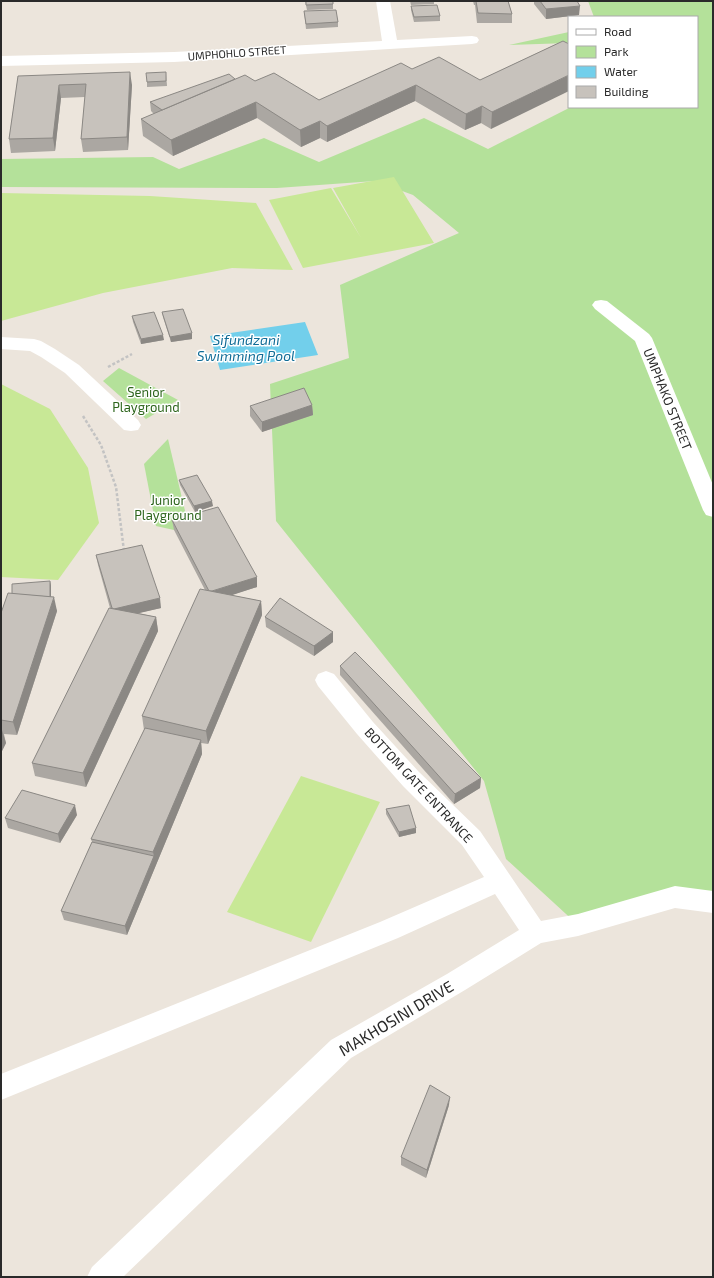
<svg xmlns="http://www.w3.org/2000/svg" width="714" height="1278" viewBox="0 0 714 1278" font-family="'Exo 2',sans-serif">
<rect width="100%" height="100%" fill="#ece5dc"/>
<!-- green -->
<g fill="#b4e19a">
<polygon points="588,1 713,1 713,902 675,897 578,925 506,859 484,781 276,521 270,384 349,358 340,285 459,233 413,195 375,181 277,188 1,187 1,159 153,157 179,169 264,138 319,162 424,118 488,149 571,107 697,107 697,17 594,17"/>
<polygon points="569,32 569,43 509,45"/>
<polygon points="119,368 178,400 146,419 103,381"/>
<polygon points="168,439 186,515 174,530 156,526 144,464"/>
</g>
<!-- pitch -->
<g fill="#c8e896">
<polygon points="394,177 434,243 303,268 269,200 331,188 361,238 333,188"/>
<polygon points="1,193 150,196 256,203 293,270 232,268 103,293 1,321"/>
<polygon points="1,384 50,409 88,468 99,523 58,580 1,577"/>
<polygon points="301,776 380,802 311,942 227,912"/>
</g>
<!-- water -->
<polygon fill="#72cfeb" points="305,322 318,355 220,370 210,336"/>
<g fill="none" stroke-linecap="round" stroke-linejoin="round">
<!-- path -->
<g stroke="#c3c3c3" stroke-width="2.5" stroke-dasharray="3 2" stroke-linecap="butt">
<polyline points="108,367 132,354"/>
<polyline points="83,416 101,445 116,487 124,551"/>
</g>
<!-- minor -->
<g fill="#fff" fill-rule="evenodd">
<polygon points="376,1 390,1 397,40 472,36 477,37 479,40 477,43 472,44 174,62 1,66 1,56 174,52 382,41"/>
<polygon points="601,300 607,301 649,334 652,338 713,485 713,517 706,515 703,510 635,341 595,309 592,305 595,301"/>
<polygon points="1,337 34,339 41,341 55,349 79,365 138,420 141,425 138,430 131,431 124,430 65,373 41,357 30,351 1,349"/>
<polygon points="326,671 334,674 373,722 419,772 480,831 541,921 578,914 675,886 713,891 713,913 675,908 578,936 541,943 465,990 351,1058 123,1277 87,1277 92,1267 331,1040 447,974 519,930 495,894 398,938 1,1100 1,1074 380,922 484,877 462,845 403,786 357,734 318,686 315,680 318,674"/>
</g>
</g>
<!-- wall -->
<g fill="#aba7a2">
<polygon points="305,1 333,1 333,9 307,10"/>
<polygon points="410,1 434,1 434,4 411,5"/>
<polygon points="473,1 508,1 512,14 512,23 477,23 475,5 474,5"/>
<polygon points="534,1 577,1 579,15 546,19 534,4"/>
<polygon points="411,6 440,16 440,21 414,22 411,10"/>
<polygon points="304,11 338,22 338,27 306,29"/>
<polygon points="563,41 491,129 481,123 465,130 415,101 327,142 320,138 301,147 257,118 173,156 143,136 141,119 154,114 151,111 150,102 235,79 255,81 319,100 412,69 480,80"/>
<polygon points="166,72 167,86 147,87 147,82"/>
<polygon points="18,76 132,85 128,150 83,152 81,139 85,97 61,98 55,151 11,153 9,139"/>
<polygon points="162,312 192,339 171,342 163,317"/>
<polygon points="132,316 164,340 141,344 133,322"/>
<polygon points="312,405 313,415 262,432 250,416 250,406"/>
<polygon points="179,480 213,506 195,512 180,485"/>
<polygon points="172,520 257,587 231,595 261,601 262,615 208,744 201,743 202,754 127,935 64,920 61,911 92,842 91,839 144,730 142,716 205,590 174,530"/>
<polygon points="96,555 161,608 138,613 156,617 158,631 86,787 35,776 32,763 110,608 98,565"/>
<polygon points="50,581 51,586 51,597 57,611 17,735 4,734 6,743 1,753 1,613 12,594"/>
<polygon points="265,617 333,632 333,642 314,656 266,627"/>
<polygon points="340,666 481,778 480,788 454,804 340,675"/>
<polygon points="386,809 416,833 399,837 386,814"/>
<polygon points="77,815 60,843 8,828 5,818"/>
<polygon points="449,1105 426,1178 401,1165 401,1157"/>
</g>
<!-- shaded-wall -->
<g fill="#8b8884">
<polygon points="580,6 579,15 546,19 546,9"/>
<polygon points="130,72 132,85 128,150 127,137"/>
<polygon points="569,75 569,91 491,129 492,112"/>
<polygon points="59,85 61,98 55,151 53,138"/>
<polygon points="416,85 415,101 327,142 327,126"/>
<polygon points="256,102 257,118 173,156 171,140"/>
<polygon points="482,106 481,123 465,130 466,114"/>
<polygon points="320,121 320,138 301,147 300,130"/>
<polygon points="192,333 192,339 171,342 170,337"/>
<polygon points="163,335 164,340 141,344 141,339"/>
<polygon points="312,405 313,415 262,432 262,422"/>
<polygon points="212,501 213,506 195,512 194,506"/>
<polygon points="257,577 257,587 211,602 210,592"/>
<polygon points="50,581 51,586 51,603 50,598"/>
<polygon points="54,597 57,611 17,735 13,722"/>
<polygon points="160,598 161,608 114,619 112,609"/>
<polygon points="261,601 262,615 208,744 206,731"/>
<polygon points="156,617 158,631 86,787 83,773"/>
<polygon points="333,632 333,642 314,656 314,646"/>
<polygon points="2,730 6,743 1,753 1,732"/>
<polygon points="201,740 202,754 127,935 125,926 154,856 153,852"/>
<polygon points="481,778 480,788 454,804 455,794"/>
<polygon points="75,805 77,815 60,843 58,834"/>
<polygon points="416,828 416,833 399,837 399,832"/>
<polygon points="450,1097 449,1105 426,1178 427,1170"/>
</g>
<!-- building -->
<g fill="#c7c2bc" stroke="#8b8884">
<polygon points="306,1 333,1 333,4 306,5"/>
<polygon points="476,1 508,1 512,14 478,13"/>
<polygon points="540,1 577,1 580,6 546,9"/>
<polygon points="437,5 440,16 414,17 411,6"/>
<polygon points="336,10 338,22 306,24 304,11"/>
<polygon points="563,41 569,44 569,75 492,112 482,106 466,114 416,85 327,126 320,121 300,130 256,102 171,140 141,119 245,75 255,81 274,73 319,100 401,63 412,69 439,57 480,80"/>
<polygon points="130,72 127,137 81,139 86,84 59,85 53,138 9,139 18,76"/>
<polygon points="166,72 166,81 147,82 146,73"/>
<polygon points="229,74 235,79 162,110 150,102"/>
<polygon points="183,309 192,333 170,337 162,312"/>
<polygon points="154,312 163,335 141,339 132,316"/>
<polygon points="304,388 312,405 262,422 250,406"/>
<polygon points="197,475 212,501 194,506 179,480"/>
<polygon points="218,507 257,577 212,591 209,591 172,520"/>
<polygon points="142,545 160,598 114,609 112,608 96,555"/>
<polygon points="50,581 50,597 12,594 12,584"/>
<polygon points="200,589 261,601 206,731 142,716"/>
<polygon points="8,593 54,597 13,722 1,720 1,613"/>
<polygon points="280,598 333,632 314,646 265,617"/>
<polygon points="109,608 156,617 83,773 32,763"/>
<polygon points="355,652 481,778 455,794 340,666"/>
<polygon points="145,728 201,740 153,852 91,839"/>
<polygon points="22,790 75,805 58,834 5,818"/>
<polygon points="409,805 416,828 399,832 386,809"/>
<polygon points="92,842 154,856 125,926 61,911"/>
<polygon points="430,1085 450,1097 427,1170 401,1157"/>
</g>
<g text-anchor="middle" stroke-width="3" stroke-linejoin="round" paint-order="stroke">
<!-- far-street labels -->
<g font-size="11" fill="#2a2a2a" stroke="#fff">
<text transform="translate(237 53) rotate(-4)" y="4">UMPHOHLO STREET</text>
</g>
<!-- park labels -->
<g font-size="13" fill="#2d651c" stroke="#fff">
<text x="146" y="397">Senior<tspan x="146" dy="15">Playground</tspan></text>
<text x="168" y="505">Junior<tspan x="168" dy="15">Playground</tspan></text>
</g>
<!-- street labels -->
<g font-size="13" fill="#2a2a2a" stroke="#fff">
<text transform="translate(668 399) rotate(68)" y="5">UMPHAKO STREET</text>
<text transform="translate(419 785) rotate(47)" y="5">BOTTOM GATE ENTRANCE</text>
</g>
<!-- water labels -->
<g font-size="14" font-style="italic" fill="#116d97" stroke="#fff">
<text x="246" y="345">Sifundzani<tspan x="246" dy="16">Swimming Pool</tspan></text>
</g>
<!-- near-street labels -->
<g font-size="16" fill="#2a2a2a" stroke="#fff">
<text transform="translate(396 1018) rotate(-31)" y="6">MAKHOSINI DRIVE</text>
</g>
</g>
<!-- border -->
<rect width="714" height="1278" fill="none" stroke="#2a2a2a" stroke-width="4"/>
<!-- legend -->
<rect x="568" y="16" width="130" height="92" fill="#ffffff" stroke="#aaaaaa"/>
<rect x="576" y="29" width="20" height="6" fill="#ffffff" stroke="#aaaaaa"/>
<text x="604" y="36" font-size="12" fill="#2a2a2a">Road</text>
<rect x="576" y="46" width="20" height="12" fill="#b4e19a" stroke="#aaaaaa"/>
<text x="604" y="56" font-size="12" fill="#2a2a2a">Park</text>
<rect x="576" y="66" width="20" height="12" fill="#72cfeb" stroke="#aaaaaa"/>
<text x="604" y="76" font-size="12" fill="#2a2a2a">Water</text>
<rect x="576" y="86" width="20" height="12" fill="#c7c2bc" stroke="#aaaaaa"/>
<text x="604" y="96" font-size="12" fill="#2a2a2a">Building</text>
</svg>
